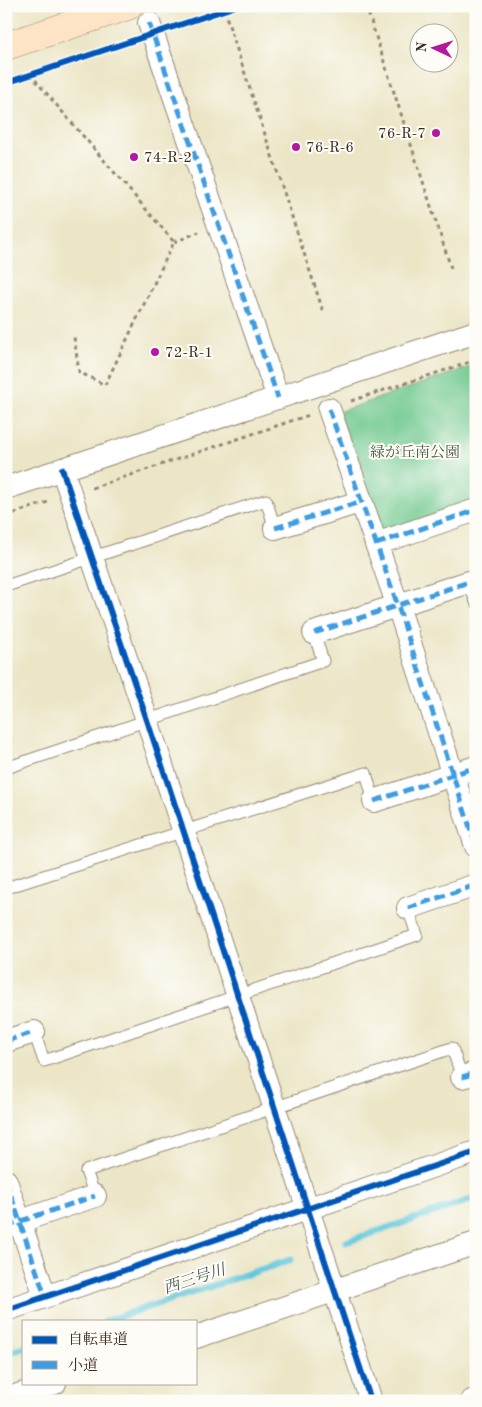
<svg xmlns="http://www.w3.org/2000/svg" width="482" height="1407" viewBox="0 0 482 1407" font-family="'Old Standard TT','Noto Serif JP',serif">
<rect width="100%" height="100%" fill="#fdfcf7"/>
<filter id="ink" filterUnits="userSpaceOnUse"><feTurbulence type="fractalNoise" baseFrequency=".02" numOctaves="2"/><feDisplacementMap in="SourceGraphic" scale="10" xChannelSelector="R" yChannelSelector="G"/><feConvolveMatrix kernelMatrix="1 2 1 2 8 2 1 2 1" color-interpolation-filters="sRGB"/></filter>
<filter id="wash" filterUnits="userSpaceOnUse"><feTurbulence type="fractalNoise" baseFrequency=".0096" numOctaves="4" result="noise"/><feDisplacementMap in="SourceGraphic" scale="20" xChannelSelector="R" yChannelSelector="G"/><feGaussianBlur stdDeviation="1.12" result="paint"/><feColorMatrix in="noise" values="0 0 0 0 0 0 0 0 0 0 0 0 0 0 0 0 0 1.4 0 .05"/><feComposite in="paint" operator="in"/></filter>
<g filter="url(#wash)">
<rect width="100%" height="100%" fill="#ece6c7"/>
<!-- green -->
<polygon fill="#6fc98f" stroke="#557a56" points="476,365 476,500 379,533 338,412"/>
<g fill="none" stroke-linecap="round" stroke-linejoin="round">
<!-- stream -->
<g stroke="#5fc7dc" stroke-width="7">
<polyline points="346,1242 476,1198"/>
<polyline points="106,1321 290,1260"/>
<polyline points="6,1353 24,1348"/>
</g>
</g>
</g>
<g filter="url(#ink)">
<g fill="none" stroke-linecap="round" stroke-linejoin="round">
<!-- lane casing -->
<g stroke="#948872" stroke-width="13">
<g id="lane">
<polyline points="469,582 476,602"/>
<polyline points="6,586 266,500 275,528"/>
<polyline points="6,768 323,661 314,633"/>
<polyline points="6,888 366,773 374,801"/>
<polyline points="34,1032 44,1061 417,935 408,908"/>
<polyline points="95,1196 86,1171 452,1048 462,1077"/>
</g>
</g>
<!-- street casing -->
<g stroke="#948872" stroke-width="24">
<g id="street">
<polyline points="149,23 278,398"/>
<polyline points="329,409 398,606 476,846"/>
<polyline points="62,469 147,720 371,1401"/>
<polyline points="6,488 476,332"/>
<polyline points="275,528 360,502"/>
<polyline points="376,544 476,510"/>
<polyline points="314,633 469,582"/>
<polyline points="374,801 476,767"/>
<polyline points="408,908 476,885"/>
<polyline points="6,1041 34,1032"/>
<polyline points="462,1077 476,1073"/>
<polyline points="6,1181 45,1296"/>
<polyline points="6,1226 95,1196"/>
<polyline points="6,1310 476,1152"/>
<polyline points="196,1337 476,1243"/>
<polyline points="6,1399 55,1383"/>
<polyline points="472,1401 476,1400"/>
</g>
</g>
<!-- secondary casing -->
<g stroke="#948872" stroke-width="29">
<polyline id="secondary" points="6,46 128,6"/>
</g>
<!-- path -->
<g stroke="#948872" stroke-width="3" stroke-dasharray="4 4" stroke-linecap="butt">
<polyline points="366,6 451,268"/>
<polyline points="224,10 323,311"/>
<polyline points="30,74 174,242 105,385 79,372 74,337"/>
<polyline points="174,242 199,232"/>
<polyline points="351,401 476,360"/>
<polyline points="92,488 309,415"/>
<polyline points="6,516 51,501"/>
</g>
<!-- lane -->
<use href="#lane" stroke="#fff" stroke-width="11"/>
<!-- street -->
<use href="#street" stroke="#fff" stroke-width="22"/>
<!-- secondary -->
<use href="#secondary" stroke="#fee4c6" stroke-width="28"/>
<!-- quiet -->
<g stroke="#3f9ce0" stroke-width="5" stroke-dasharray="10 5" stroke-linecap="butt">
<polyline points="6,8 11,6"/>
<polyline points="149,23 278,398"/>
<polyline points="329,409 398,606 476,846"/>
<polyline points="275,528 360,502"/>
<polyline points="376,544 476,510"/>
<polyline points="314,633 469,582"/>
<polyline points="374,801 476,767"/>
<polyline points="408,908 476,885"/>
<polyline points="6,1041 34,1032"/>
<polyline points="462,1077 476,1073"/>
<polyline points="6,1181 45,1296"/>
<polyline points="6,1226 95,1196"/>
</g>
<!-- cycleway casing -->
<g stroke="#fdfcf7" stroke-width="9">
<g id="cycleway">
<polyline points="6,83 236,6"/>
<polyline points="62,469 147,720 371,1401"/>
<polyline points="6,1310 476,1152"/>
</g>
</g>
<!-- cycleway -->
<use href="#cycleway" stroke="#0057b8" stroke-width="6"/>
</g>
</g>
<!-- markers -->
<g fill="#b5179e" stroke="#fdfcf7" stroke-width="2">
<circle cx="436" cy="133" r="5"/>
<circle cx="296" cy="147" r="5"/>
<circle cx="134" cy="157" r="5"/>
<circle cx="155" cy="352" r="5"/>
</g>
<g text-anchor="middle" stroke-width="4" stroke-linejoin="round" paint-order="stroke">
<!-- poi labels -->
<g font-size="15" fill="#3b2a1e" stroke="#fdfcf7" text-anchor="start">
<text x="426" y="138" text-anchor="end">76-R-7</text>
<text x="306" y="152">76-R-6</text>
<text x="144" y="162">74-R-2</text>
<text x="165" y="357">72-R-1</text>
</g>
<!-- park labels -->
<g font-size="15" fill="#4b5a40" stroke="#fdfcf7">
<text x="415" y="457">緑が丘南公園</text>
</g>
<!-- water labels -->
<g font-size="16" font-style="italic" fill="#465957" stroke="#fdfcf7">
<text transform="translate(194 1278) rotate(-18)" y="6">西三号川</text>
</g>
</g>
<!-- margin -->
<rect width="482" height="1407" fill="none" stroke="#fdfcf7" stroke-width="25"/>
<!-- legend -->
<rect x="22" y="1320" width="175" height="65" fill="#fdfcf7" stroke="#afa8a0"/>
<rect x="32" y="1336" width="25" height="8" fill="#0057b8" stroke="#afa8a0"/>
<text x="68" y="1344" font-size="15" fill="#3b2a1e">自転車道</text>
<rect x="32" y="1361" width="25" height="8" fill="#3f9ce0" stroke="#afa8a0"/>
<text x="68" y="1370" font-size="15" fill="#3b2a1e">小道</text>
<!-- north arrow -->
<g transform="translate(434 48) rotate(274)"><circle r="24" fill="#fdfcf7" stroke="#afa8a0"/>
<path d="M0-4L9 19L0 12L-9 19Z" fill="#b5179e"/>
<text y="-8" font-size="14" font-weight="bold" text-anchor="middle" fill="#3b2a1e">N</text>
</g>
</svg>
